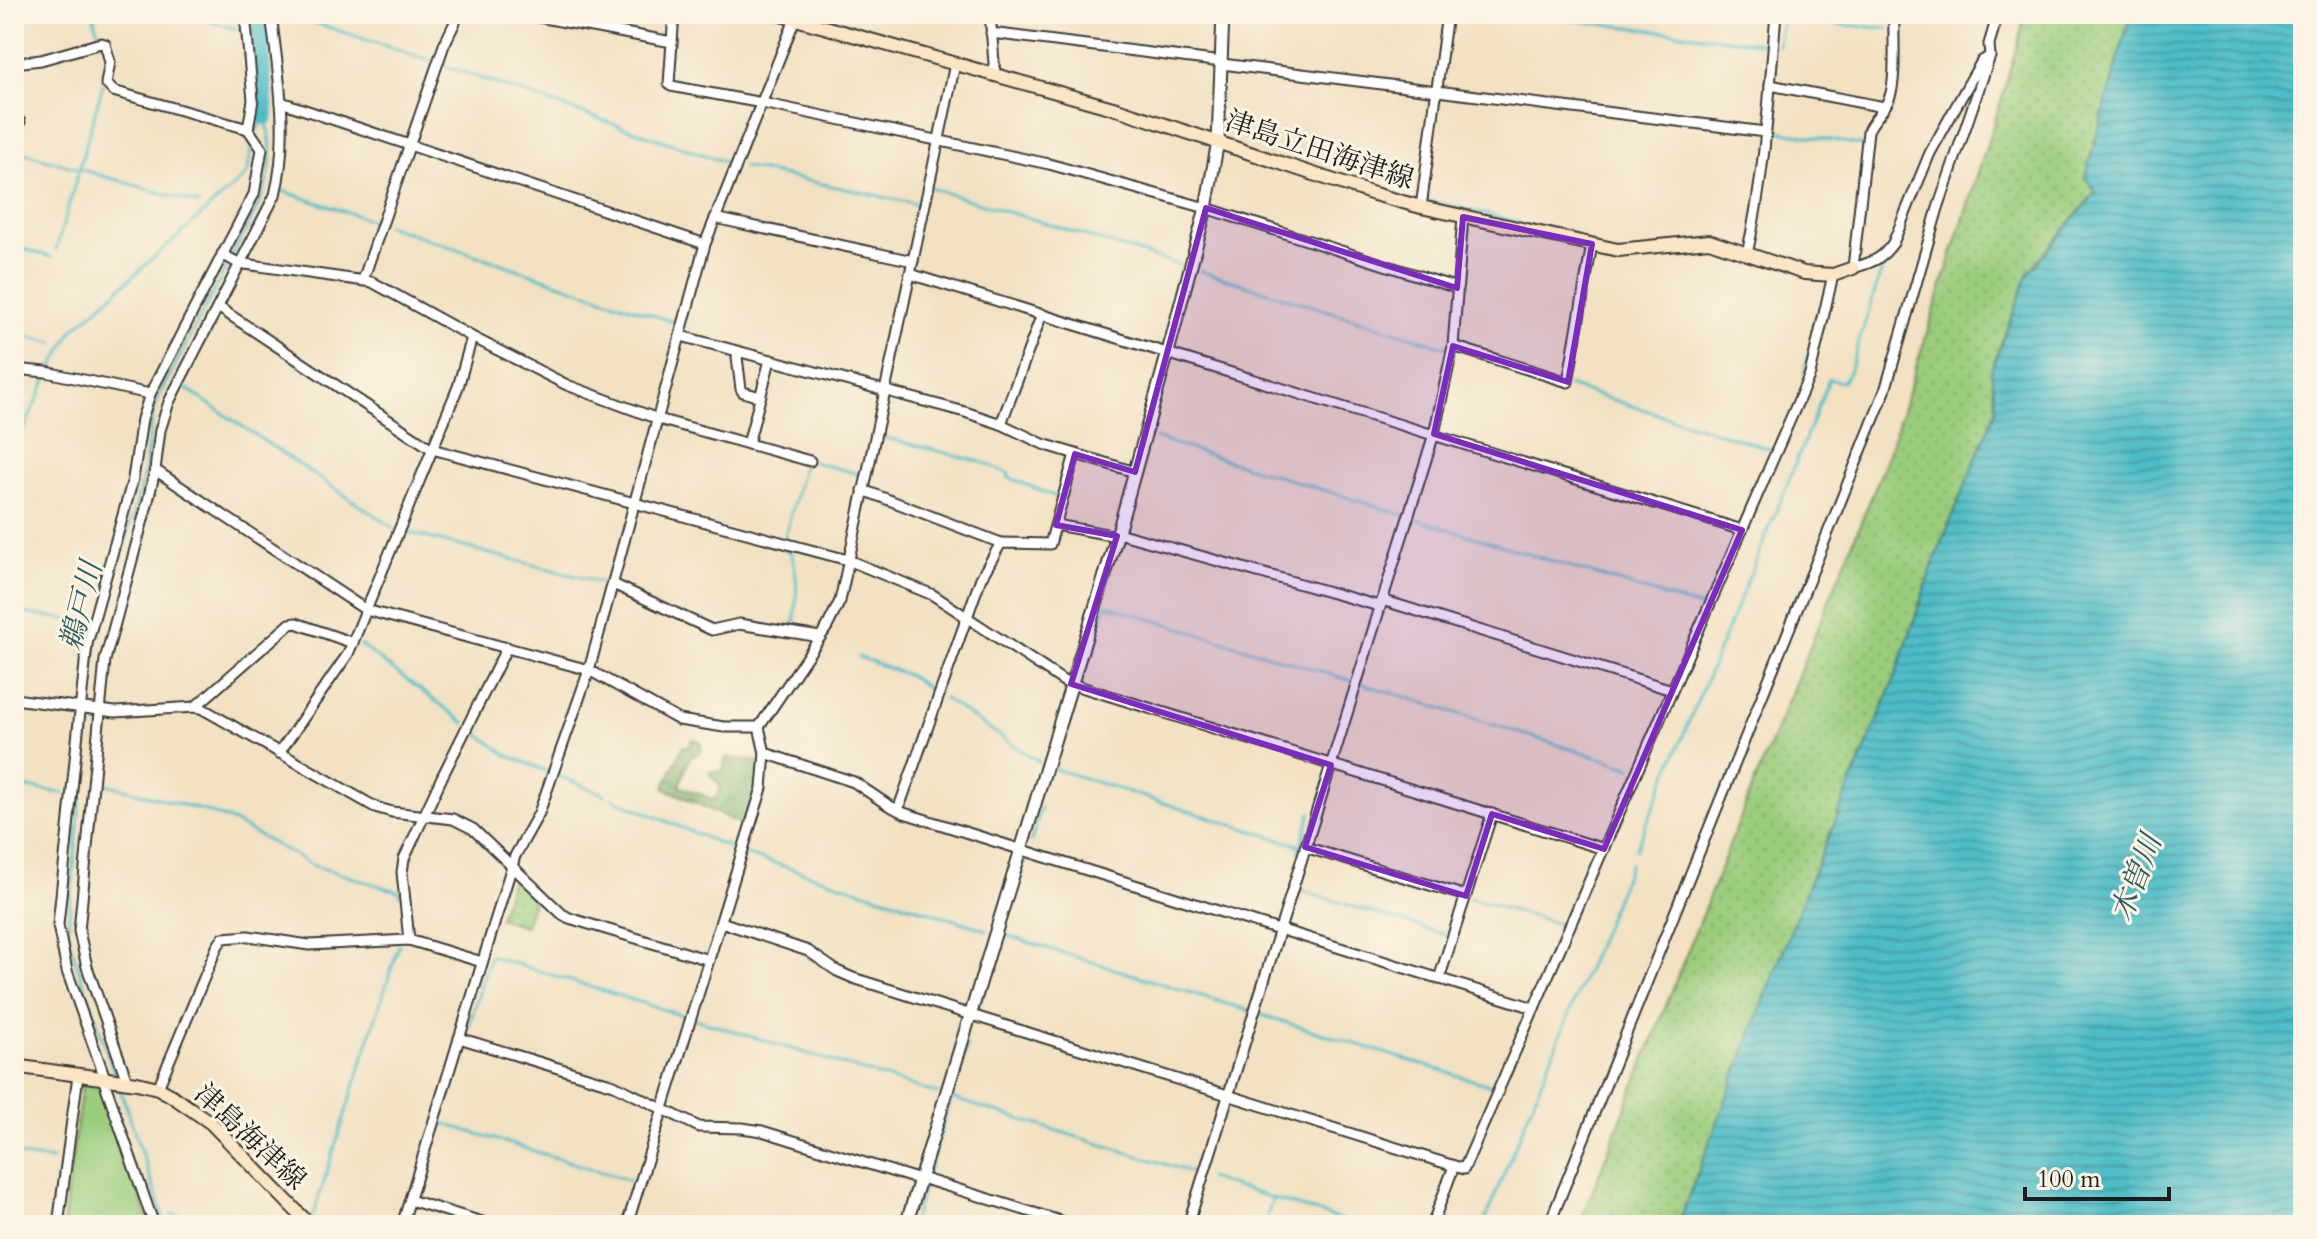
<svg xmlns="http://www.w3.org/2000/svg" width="2317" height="1239" viewBox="0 0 2317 1239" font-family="Cardo,'Noto Serif JP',serif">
<defs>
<pattern id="grass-dots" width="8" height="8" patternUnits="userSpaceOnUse" patternTransform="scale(2)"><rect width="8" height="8" fill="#9acc7c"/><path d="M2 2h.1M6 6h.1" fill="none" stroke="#84af6b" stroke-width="1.8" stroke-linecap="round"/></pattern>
<pattern id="forest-crowns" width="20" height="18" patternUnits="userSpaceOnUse" patternTransform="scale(2)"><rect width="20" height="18" fill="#7bb06c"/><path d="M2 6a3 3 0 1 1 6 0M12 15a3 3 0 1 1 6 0" fill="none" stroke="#648e58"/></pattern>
<pattern id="water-rules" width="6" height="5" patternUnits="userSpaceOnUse" patternTransform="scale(2)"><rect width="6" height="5" fill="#4fbdc7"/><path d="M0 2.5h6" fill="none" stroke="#4199a1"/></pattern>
</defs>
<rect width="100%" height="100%" fill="#fcf5e5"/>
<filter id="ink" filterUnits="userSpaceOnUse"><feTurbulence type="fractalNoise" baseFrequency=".0125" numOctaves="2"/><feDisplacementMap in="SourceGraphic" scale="16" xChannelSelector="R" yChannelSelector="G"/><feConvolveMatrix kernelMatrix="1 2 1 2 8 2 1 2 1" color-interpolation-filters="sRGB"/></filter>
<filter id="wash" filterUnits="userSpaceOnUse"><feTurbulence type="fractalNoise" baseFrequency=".006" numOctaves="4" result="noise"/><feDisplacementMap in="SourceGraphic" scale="32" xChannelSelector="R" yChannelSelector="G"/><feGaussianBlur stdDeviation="1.8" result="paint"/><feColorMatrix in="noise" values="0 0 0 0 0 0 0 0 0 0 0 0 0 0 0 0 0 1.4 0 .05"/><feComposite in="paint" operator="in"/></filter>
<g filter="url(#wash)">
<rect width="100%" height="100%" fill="#f2e1c2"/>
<!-- grass -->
<g fill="url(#grass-dots)" stroke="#5b744c" stroke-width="2">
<polygon points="2026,14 2131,14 2085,177 2096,191 2029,272 1991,370 1996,409 1932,567 1894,681 1807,888 1678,1225 1579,1225 1753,786 1886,461 2000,104"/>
<polygon points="514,873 535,894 525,926 499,918"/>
</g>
<!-- forest -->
<polygon fill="url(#forest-crowns)" stroke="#4c6644" stroke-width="2" points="696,739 701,744 702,751 690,758 679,786 715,800 721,786 710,775 710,771 723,771 726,757 762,762 760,787 747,827 664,788 683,746 689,746 692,740"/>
<!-- park -->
<polygon fill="#9acc7c" stroke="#5b744c" stroke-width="2" points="82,1084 103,1087 150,1225 63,1225"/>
<!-- water -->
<polygon fill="url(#water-rules)" stroke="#366c72" stroke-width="2" points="2131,14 2303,14 2303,1225 1678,1225 1807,888 1894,681 1932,567 1996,409 1991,370 2029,272 2096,192 2085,177"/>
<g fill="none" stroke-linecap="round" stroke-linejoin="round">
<!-- stream -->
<g stroke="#4fbdc7" stroke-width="3">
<polyline points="93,14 100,38"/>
<polyline points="184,14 241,30"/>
<polyline points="288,14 434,62"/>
<polyline points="1520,14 1769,44"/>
<polyline points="1778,46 1782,21 1887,28"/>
<polyline points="442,65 731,164"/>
<polyline points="674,77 674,81 710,89"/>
<polyline points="1771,130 1861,145"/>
<polyline points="18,151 199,204"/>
<polyline points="743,167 921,205"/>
<polyline points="931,188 1183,266"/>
<polyline points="280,190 379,223"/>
<polyline points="1426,200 1519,222"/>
<polyline points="386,225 677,323 674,338"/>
<polyline points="14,246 51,257"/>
<polyline points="56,250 103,84"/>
<polyline points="1200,271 1448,348"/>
<polyline points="14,332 53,343"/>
<polyline points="1804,373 1815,330"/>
<polyline points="181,385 395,529"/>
<polyline points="1568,386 1771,449"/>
<polyline points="14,427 15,427"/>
<polyline points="879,438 879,436 985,463 1009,474 1008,477 1056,497"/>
<polyline points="1155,438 1404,515"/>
<polyline points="14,451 48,376 72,331 244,177 248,171 253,136 264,118"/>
<polyline points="813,462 863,475"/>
<polyline points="1410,517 1702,608"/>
<polyline points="402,531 607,584"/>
<polyline points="785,538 804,462"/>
<path d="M783 549 791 552C799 578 797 602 794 628"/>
<polyline points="14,612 87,622"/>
<polyline points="360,645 465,723"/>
<polyline points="859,657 910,676 936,694"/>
<polyline points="1081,683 1106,605 1352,681"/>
<polyline points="1360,683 1632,768"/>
<polyline points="943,698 1039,762"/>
<polyline points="472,729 507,755 546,771"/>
<polyline points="1055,769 1301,846"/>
<polyline points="557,775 605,795"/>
<polyline points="99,782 209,812 234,822 312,865 400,892 400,895"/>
<polyline points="14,786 64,793"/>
<polyline points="613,799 738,851"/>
<polyline points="1031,841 1041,808"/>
<polyline points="1636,849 1781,500 1829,379 1843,382 1849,372 1883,266"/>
<polyline points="1299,852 1311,813"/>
<polyline points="745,854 987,930"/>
<polyline points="1296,889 1449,936"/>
<polyline points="1469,900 1470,898 1562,925"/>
<polyline points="1002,934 1250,1011"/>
<polyline points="978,1010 1025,860"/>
<polyline points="1262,1015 1492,1086"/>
<polyline points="695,1019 938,1094"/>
<polyline points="466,1036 490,956 688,1017"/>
<path d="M115 1075 71 947 68 934 69 916 96 645 143 479 153 413 159 396 260 202C272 169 275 150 265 116"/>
<polyline points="118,1083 166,1225"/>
<polyline points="951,1098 1197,1174"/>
<polyline points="439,1122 635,1182"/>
<polyline points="14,1155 52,1160"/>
<polyline points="928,1172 967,1046"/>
<polyline points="1208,1178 1358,1225"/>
<polyline points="418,1191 463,1043"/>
<polyline points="172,1214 222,1225"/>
<polyline points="312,1219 399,945"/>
<polyline points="408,1225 412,1211"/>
<polyline points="912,1225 924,1186"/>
<polyline points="1264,1225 1273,1198"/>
<polyline points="1438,1225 1454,1182"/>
<polyline points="1483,1225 1630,864"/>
</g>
<!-- river -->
<polyline stroke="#4fbdc7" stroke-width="18" points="259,14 265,116"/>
</g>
</g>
<g filter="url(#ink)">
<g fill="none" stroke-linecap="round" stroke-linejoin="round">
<!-- minor casing -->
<g stroke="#3c3a35" stroke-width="13">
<g id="minor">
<polyline points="523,14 672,42"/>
<polyline points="674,14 669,84 671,86 762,103 1049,164 1206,208 1457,288"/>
<polyline points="990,14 995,75"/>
<path d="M1894 14C1893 35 1897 81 1889 99 1884 111 1873 119 1868 131L1853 268C1872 262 1881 260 1893 243L1930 153 1973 76 1982 61 1990 56"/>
<polyline points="991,33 1222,62"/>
<polyline points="14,63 41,60 101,43 105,44 110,62 106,83 113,91 248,129"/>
<polyline points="1222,64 1765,132"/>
<polyline points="1770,85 1884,107"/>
<polyline points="281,102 705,244"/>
<polyline points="14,113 20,122 14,144"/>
<polyline points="1421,207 1447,14"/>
<polyline points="715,218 913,261"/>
<polyline points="222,254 238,263 372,282 472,337 567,385 658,419 810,461"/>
<path d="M1747 254C1765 175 1769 94 1776 14"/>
<polyline points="910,274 1742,530"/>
<polyline points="363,280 444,45 459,14"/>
<polyline points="218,307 432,449 848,560 933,595 1065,682 1604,849"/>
<polyline points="681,336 965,412 1001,424 1043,444 1135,472"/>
<polyline points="1453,346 1568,382 1592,244"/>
<polyline points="739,352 737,357 741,389 743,392 760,397"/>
<polyline points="14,369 46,372 150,394"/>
<polyline points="1001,424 1042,314"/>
<polyline points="748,444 770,360"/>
<polyline points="155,470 366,610 589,670 679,720 724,727 759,727"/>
<polyline points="863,490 1001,543"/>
<polyline points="1056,525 1117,536"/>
<polyline points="1118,533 1379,606"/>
<polyline points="613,584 712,630 739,624 820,637"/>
<polyline points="1382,600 1672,690"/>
<polyline points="14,699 115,712 195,707 203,709 375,807 392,812 453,819 473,829 562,914 569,918 709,960"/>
<polyline points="195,707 290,624 296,623 353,643"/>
<polyline points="279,753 348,654 458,387 472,337"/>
<polyline points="765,753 854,782 888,805 904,813 1279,930"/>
<polyline points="898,810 981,578 1001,543 1050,544 1075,454"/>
<polyline points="1305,847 1466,896"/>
<polyline points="721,922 808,951 837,971 853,978 1464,1169 1810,374 1833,275"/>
<polyline points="1279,929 1534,1008"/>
<polyline points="409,940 402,872 404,859 442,777 507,647"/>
<polyline points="1439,979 1492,814"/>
<polyline points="459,1038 614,1085 699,1127 742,1128 762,1131 920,1180"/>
<polyline points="103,1078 154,1225"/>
<polyline points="105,1078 67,971 58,925 87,644 133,479 142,419 150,394 254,194 262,149 248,129 253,100 245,14"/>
<path d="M127 1081 87 967 79 931 105 660 148 501 155 470 160 430 169 402 275 195C290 135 278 74 271 14"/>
<polyline points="158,1088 217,947 223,938 248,936 309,945 409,940 482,962"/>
<polyline points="921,1178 1073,1225"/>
<polyline points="410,1200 492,1225"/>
<polyline points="58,1225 78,1075"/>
<polyline points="402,1225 515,856 539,813 589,670 705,244 795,19"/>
<polyline points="627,1225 762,788 765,753 759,727 827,627 840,601 955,64"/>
<polyline points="1188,1225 1434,434 1453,346 1463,217"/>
<polyline points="1432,1225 1454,1166"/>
<polyline points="1549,1225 1885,391 1938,208 1990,56 1989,44 1998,14"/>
</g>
</g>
<!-- tertiary casing -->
<g stroke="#3c3a35" stroke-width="15">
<polyline id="tertiary" points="906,1225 1117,536 1168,352 1206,208 1218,141 1223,14"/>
</g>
<!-- secondary casing -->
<g stroke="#3c3a35" stroke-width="16">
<g id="secondary">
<polyline points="778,14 1120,110 1374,194 1421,207 1618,250 1709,241 1804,273 1833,275 1853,268"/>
<polyline points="14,1066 137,1083 158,1088 172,1096 211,1123 310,1225"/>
</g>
</g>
<!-- minor -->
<use href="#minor" stroke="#fff" stroke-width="9"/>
<!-- tertiary -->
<use href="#tertiary" stroke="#fff" stroke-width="11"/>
<!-- secondary -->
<use href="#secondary" stroke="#fce5c4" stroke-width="12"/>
</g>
</g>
<!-- marked area -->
<path fill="#7b2cbf" fill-opacity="0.2" stroke="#7b2cbf" stroke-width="6" stroke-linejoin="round" d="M1206 208 1457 288 1463 217 1592 244 1568 382 1453 346 1434 434 1742 530 1604 849 1492 814 1466 896 1305 847 1331 765 1071 684 1117 536 1056 525 1075 454 1135 472Z"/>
<g text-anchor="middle" stroke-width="6" stroke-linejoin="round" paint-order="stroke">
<!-- street labels -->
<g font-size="28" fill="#1c1c1c" stroke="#fcf5e5">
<text transform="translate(1320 149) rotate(18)" y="10">津島立田海津線</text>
<text transform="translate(251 1136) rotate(43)" y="10">津島海津線</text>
</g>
<!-- water labels -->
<g font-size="30" font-style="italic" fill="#305c60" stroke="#fcf5e5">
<text transform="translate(81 606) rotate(-76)" y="10">鵜戸川</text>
<text transform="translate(2136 878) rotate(-69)" y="10">木曽川</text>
</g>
</g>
<!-- margin -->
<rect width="2317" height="1239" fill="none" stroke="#fcf5e5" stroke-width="48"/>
<!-- scale -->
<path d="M2025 1187v12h144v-12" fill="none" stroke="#1c1c1c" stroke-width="4"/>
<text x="2037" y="1187" font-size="24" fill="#1c1c1c" stroke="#fcf5e5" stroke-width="6" paint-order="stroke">100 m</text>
</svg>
